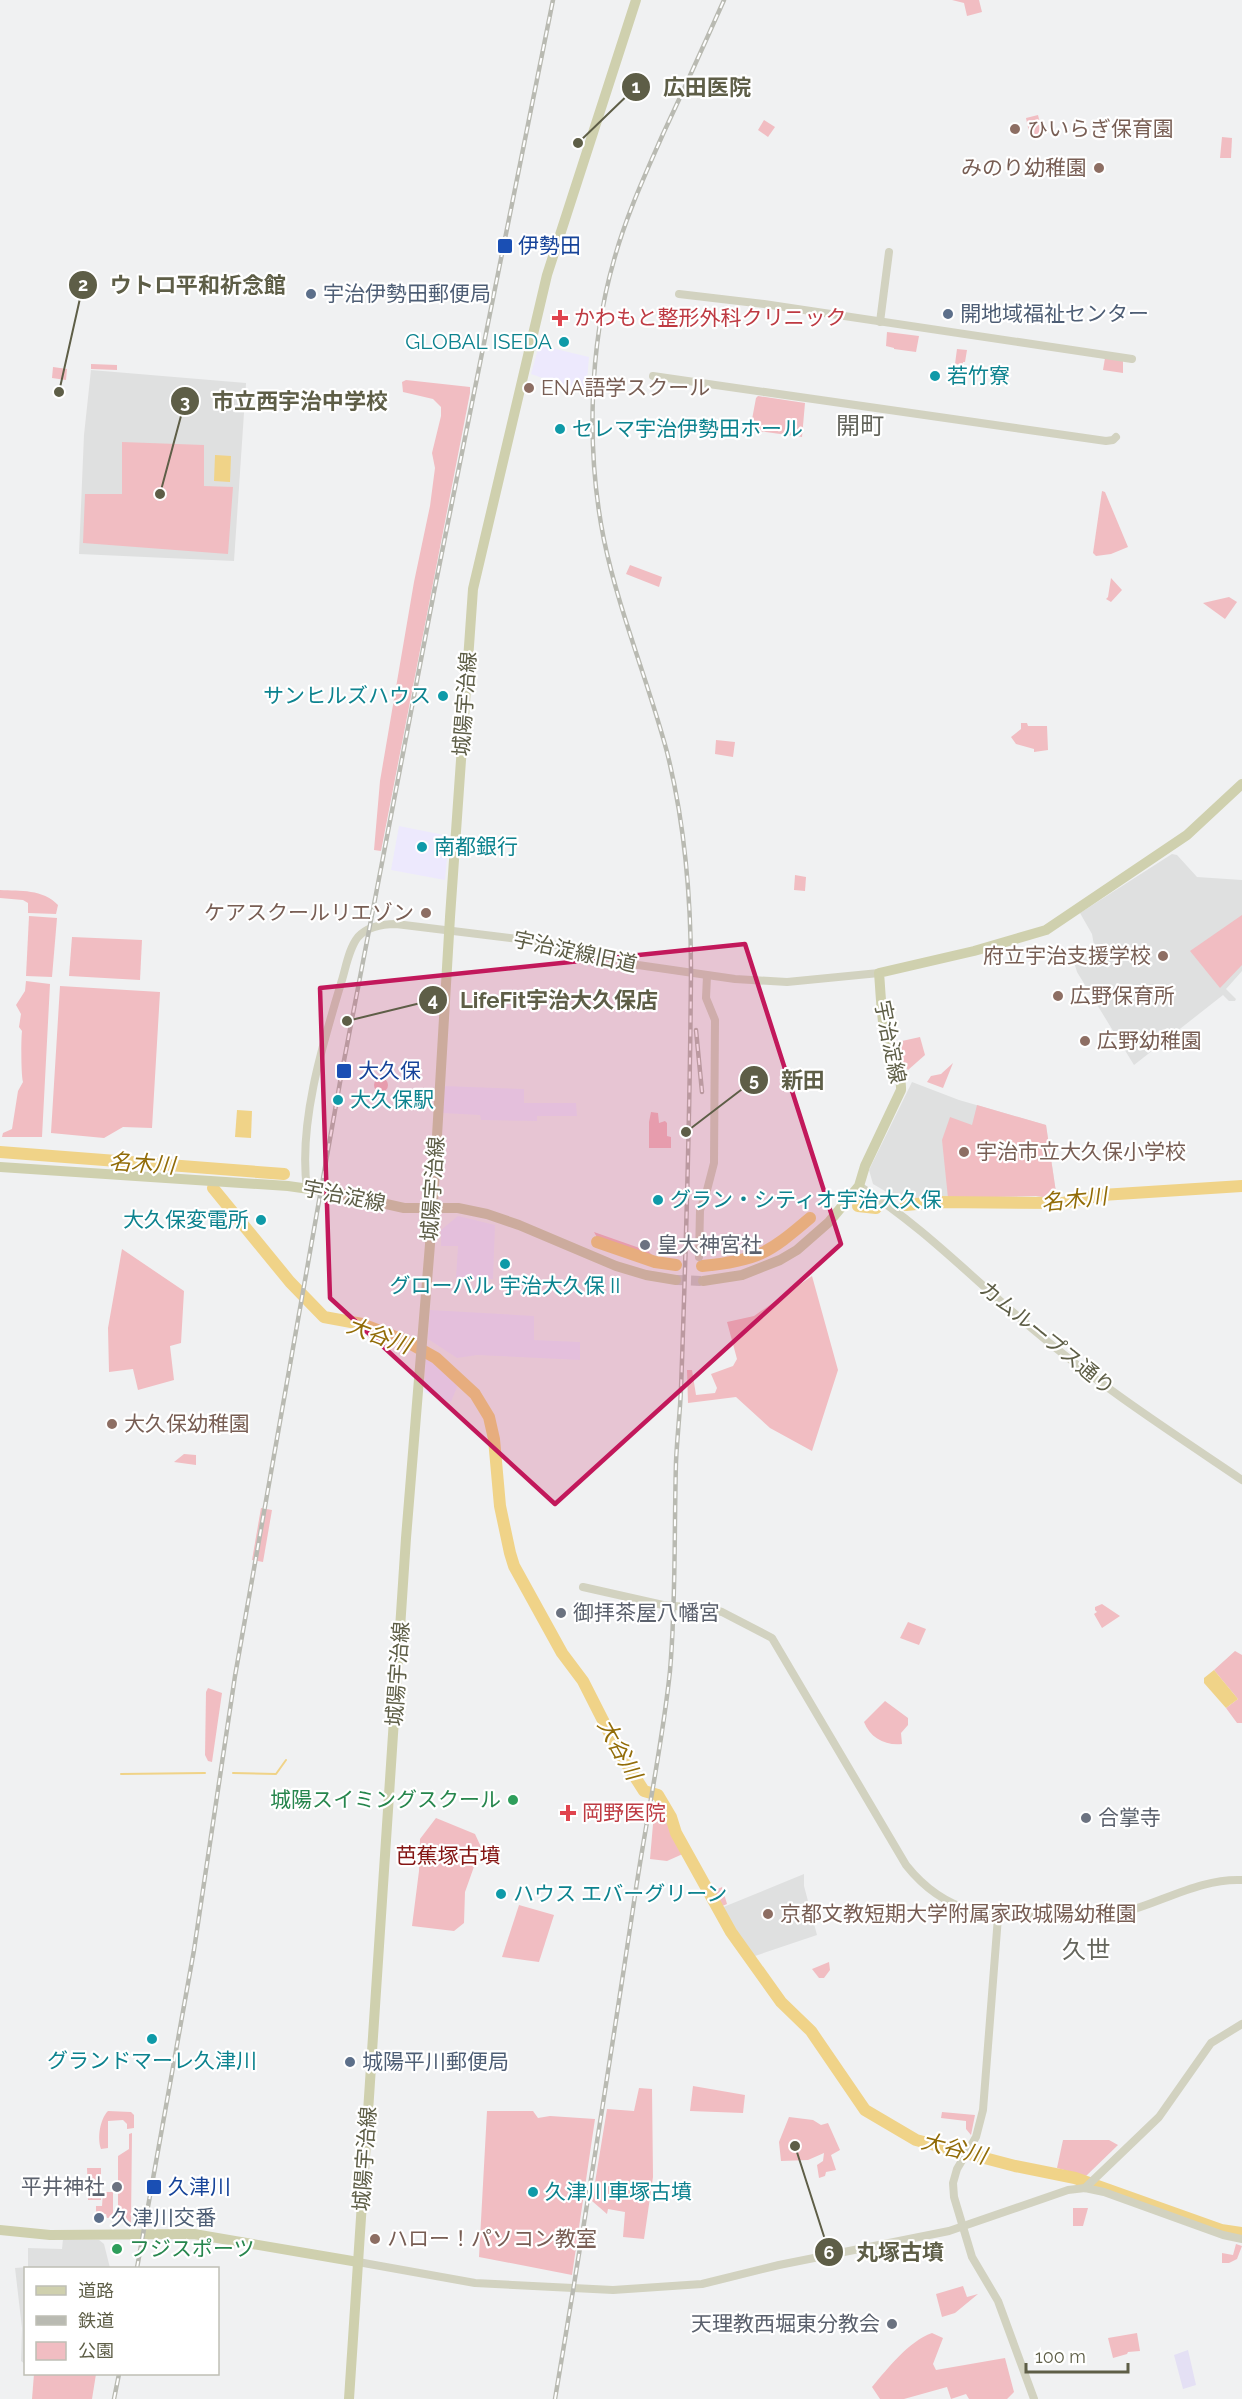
<svg xmlns="http://www.w3.org/2000/svg" width="1242" height="2399" viewBox="0 0 1242 2399" font-family="Raleway,'Noto Sans JP',sans-serif">
<rect width="100%" height="100%" fill="#f0f1f2"/>
<!-- commercial -->
<g fill="#ede9fd">
<polygon points="539,345 589,357 586,393 531,374"/>
<polygon points="399,826 449,836 445,880 391,870"/>
<polygon points="443,1086 524,1089 524,1103 576,1103 577,1116 537,1116 537,1121 481,1120 480,1115 442,1113"/>
<polygon points="458,1216 495,1225 493,1279 456,1278 458,1246 441,1246 441,1230"/>
<polygon points="430,1310 534,1316 534,1340 580,1342 580,1360 477,1355 457,1358 428,1339"/>
<polygon points="426,1357 450,1372 459,1382 451,1402 424,1392"/>
</g>
<!-- education -->
<g fill="#dfe0e0">
<polygon points="91,370 246,383 234,561 79,554 84,435"/>
<polygon points="1172,854 1177,855 1197,877 1242,880 1242,971 1226,989 1236,999 1235,1001 1229,1001 1223,995 1134,1065 1077,972 1074,962 1095,951 1092,934 1080,913"/>
<polygon points="912,1082 959,1100 1046,1125 1057,1199 1036,1196 948,1198 902,1201 873,1184 869,1170"/>
<polygon points="804,1874 804,1886 817,1935 752,1957 721,1908"/>
<polygon points="63,2239 99,2240 104,2244 110,2268 26,2268 25,2364 21,2361 22,2328 15,2268 28,2267 28,2248 62,2249"/>
</g>
<!-- green -->
<g fill="#f1bdc2">
<polygon points="952,0 979,0 982,12 967,16 964,3"/>
<polygon points="1038,115 1043,135 1030,137 1026,118"/>
<polygon points="764,120 775,127 768,137 758,130"/>
<polygon points="1222,137 1232,138 1231,158 1220,158"/>
<polygon points="887,332 919,336 916,352 894,349 894,348 886,346"/>
<polygon points="957,349 967,350 965,362 963,362 963,365 955,364"/>
<polygon points="1105,358 1123,361 1123,373 1103,370"/>
<polygon points="91,364 117,365 117,370 91,369"/>
<polygon points="53,367 67,369 66,380 52,378"/>
<polygon points="406,380 470,387 470,393 381,851 374,850 380,781 414,582 430,506 435,468 432,453 441,416 441,407 433,399 403,392 402,382"/>
<polygon points="758,396 805,403 802,437 750,430 756,398"/>
<polygon points="122,442 204,445 204,486 233,487 228,554 83,543 85,494 122,494"/>
<polygon points="1102,491 1105,492 1128,547 1111,554 1096,556 1093,553"/>
<polygon points="630,565 662,577 659,587 626,574"/>
<polygon points="1111,578 1122,590 1111,602 1106,599 1108,597"/>
<polygon points="1229,597 1237,602 1225,619 1203,603"/>
<polygon points="1021,723 1027,723 1028,726 1047,726 1048,750 1034,752 1034,749 1016,744 1011,737 1021,729"/>
<polygon points="716,740 735,742 733,757 715,754"/>
<polygon points="795,875 806,877 805,891 794,890"/>
<path d="M0 890C20 891 43 889 58 905L56 914 28 913V903L23 900 0 898Z"/>
<polygon points="1242,915 1242,965 1220,988 1190,951"/>
<polygon points="29,916 57,918 52,977 26,976"/>
<polygon points="72,937 142,940 140,980 69,976"/>
<path d="M26 981 50 984 42 1137H2L3 1133 12 1129 18 1091 23 1082C21 1075 21 1040 22 1031L19 1027 21 1014 16 1005 25 991Z"/>
<polygon points="60,986 160,992 152,1128 123,1127 104,1138 51,1133"/>
<polygon points="920,1037 925,1055 908,1070 900,1060 893,1043"/>
<polygon points="953,1063 943,1088 927,1082 931,1076 941,1074"/>
<circle cx="381" cy="1085" r="7"/>
<polygon points="977,1105 1046,1125 1057,1199 1036,1196 948,1198 942,1140 950,1117 972,1125"/>
<polygon points="651,1112 658,1113 659,1123 665,1121 667,1123 667,1136 671,1137 671,1148 649,1148 649,1122"/>
<polygon points="594,1232 648,1251 654,1257 598,1239"/>
<polygon points="122,1249 184,1291 181,1343 170,1346 174,1380 138,1390 133,1369 109,1372 108,1328"/>
<polygon points="812,1276 838,1370 812,1451 770,1428 736,1397 688,1403 687,1370 692,1370 696,1395 715,1393 717,1388 711,1374 733,1366 737,1359 727,1322 754,1316"/>
<polygon points="184,1454 196,1455 196,1465 174,1462"/>
<polygon points="261,1508 272,1510 263,1562 252,1560"/>
<polygon points="1102,1604 1120,1616 1102,1628 1094,1614 1097,1612 1095,1610 1095,1607"/>
<polygon points="908,1622 926,1629 919,1645 900,1638"/>
<polygon points="1235,1651 1242,1655 1242,1723 1237,1723 1226,1708 1238,1699 1214,1670"/>
<polygon points="208,1688 222,1693 212,1762 208,1761 205,1755 206,1692"/>
<path d="M885 1701 908 1718V1725L901 1733 902 1744C886 1746 870 1738 864 1722Z"/>
<path d="M655 1801C669 1807 678 1839 685 1853L667 1861 650 1859Z"/>
<polygon points="436,1818 475,1834 481,1847 465,1892 464,1923 454,1931 412,1926 419,1871 420,1839"/>
<polygon points="722,1887 727,1904 720,1907 712,1892"/>
<polygon points="519,1905 554,1915 539,1962 502,1957"/>
<polygon points="829,1962 830,1970 824,1978 819,1978 812,1969"/>
<polygon points="693,2086 745,2095 743,2113 690,2111"/>
<polygon points="639,2088 652,2089 653,2177 644,2239 623,2237 625,2212 608,2209 607,2214 592,2201 607,2109 634,2111"/>
<path d="M108 2111 131 2112 134 2115V2128L127 2129V2124L123 2120 108 2121V2148L101 2149C97 2138 100 2119 108 2111Z"/>
<polygon points="487,2111 533,2111 538,2118 550,2116 595,2119 572,2275 479,2257"/>
<polygon points="942,2112 975,2115 971,2135 966,2129 966,2121 941,2118"/>
<polygon points="789,2117 813,2120 821,2125 828,2123 840,2150 831,2155 836,2170 826,2172 825,2176 819,2178 817,2165 823,2161 824,2153 808,2160 781,2161 779,2142"/>
<polygon points="132,2133 131,2223 118,2223 118,2156 129,2149 129,2134"/>
<polygon points="1063,2140 1109,2140 1118,2145 1086,2176 1057,2168"/>
<polygon points="87,2168 101,2168 101,2200 88,2200"/>
<polygon points="103,2192 113,2192 113,2217 107,2218 106,2214 96,2214 96,2206 102,2206"/>
<polygon points="1073,2208 1088,2208 1083,2226 1073,2226"/>
<polygon points="1236,2244 1242,2246 1237,2259 1229,2263 1222,2263 1222,2253 1233,2255"/>
<polygon points="963,2286 967,2297 978,2294 955,2313 942,2317 936,2294"/>
<path d="M932 2333 943 2338 933 2364 936 2370 1005 2358 1014 2392 1007 2399H969L966 2394 951 2399 947 2387 904 2399H880L872 2387C889 2367 908 2342 932 2333Z"/>
<polygon points="1137,2333 1140,2351 1128,2352 1127,2354 1113,2358 1108,2338"/>
<polygon points="34,2374 96,2374 92,2399 32,2399"/>
</g>
<!-- sand -->
<polygon fill="#e4e0f4" points="1188,2350 1196,2385 1183,2389 1174,2355"/>
<!-- water -->
<g fill="#f0d388">
<polygon points="215,455 231,456 230,482 214,481"/>
<polygon points="237,1110 252,1111 251,1138 235,1137"/>
<polygon points="1214,1670 1238,1699 1226,1708 1204,1683 1204,1678"/>
</g>
<g fill="none" stroke-linecap="round" stroke-linejoin="round">
<!-- stream -->
<g stroke="#f0d388" stroke-width="2">
<polyline points="233,1773 276,1774 286,1760"/>
<polyline points="121,1774 205,1773"/>
</g>
<!-- river -->
<g stroke="#f0d388" stroke-width="12">
<polyline points="0,1152 284,1174"/>
<polyline points="213,1188 290,1282 324,1317 362,1324 404,1340 436,1358 475,1394 489,1417 494,1439 500,1506 510,1553 514,1566 562,1653 583,1681 619,1752 644,1791 658,1795 671,1817 676,1833 731,1932 781,2002 811,2031 865,2110 916,2140 1015,2166 1075,2178 1221,2230 1242,2233"/>
<polyline points="906,1205 937,1202 1063,1203 1102,1195 1242,1186"/>
<polyline points="858,1206 876,1208"/>
<polyline points="597,1242 655,1262 676,1265"/>
<path d="M702 1266C757 1261 769 1253 810 1218"/>
</g>
<!-- major-tunnel -->
<polyline stroke="#ccccc7" stroke-width="10" stroke-dasharray="10 5" stroke-linecap="butt" points="676,1280 703,1281"/>
<!-- minor -->
<g stroke="#d2d2c0" stroke-width="8">
<polyline points="679,294 764,304 1132,359"/>
<polyline points="880,322 889,252"/>
<polyline points="653,376 1106,441 1113,440 1116,437"/>
<path d="M859 1186C923 1226 976 1282 1035 1331 1100 1386 1171 1432 1242 1480"/>
<path d="M307 1189C298 1123 323 1043 342 980 346 967 349 948 358 937 368 926 382 924 396 924L543 942 638 965 735 979 787 982 879 973"/>
<polyline points="699,1257 700,1210 706,1194 714,1163 715,1020 706,998 707,976"/>
<path d="M583 1587 663 1605 710 1609 722 1612 772 1638 906 1865C948 1918 994 1917 1055 1917 1079 1916 1104 1918 1128 1911 1164 1901 1203 1878 1242 1880"/>
<polyline points="998,1917 983,2110 976,2137 957,2169 953,2183 954,2197 972,2257 998,2301 1034,2399"/>
<polyline points="1085,2188 1159,2117 1211,2043 1242,2024"/>
<polyline points="358,2262 475,2283 613,2290 702,2284 779,2265 949,2231 1068,2190 1085,2188 1104,2192 1223,2235 1242,2239"/>
</g>
<!-- major -->
<g stroke="#cfd0ae" stroke-width="10">
<polyline points="0,1167 288,1186 337,1193 404,1208 458,1208 487,1214 519,1225 616,1266 646,1275 676,1280"/>
<path d="M703 1281 742 1275 780 1260 797 1250 829 1222 859 1186 865 1166 901 1090C902 1071 891 1058 886 1040 881 1018 881 995 879 973L974 951 1046 930 1187 835 1242 784"/>
<polyline points="0,2230 50,2235 194,2234 358,2262"/>
<polyline points="349,2399 406,1538 432,1220 450,917 473,589 547,275 636,0"/>
</g>
<!-- rail casing -->
<g stroke="#b9bab2" stroke-width="4.5">
<g id="rail">
<polyline points="696,1030 702,1092"/>
<polyline points="137,2268 194,1950 235,1676 342,1071 434,592 553,0"/>
<polyline points="114,2399 119,2374"/>
<path d="M555 2399C583 2233 609 2068 634 1902 645 1825 662 1748 670 1671 676 1601 674 1532 676 1462 677 1438 680 1413 681 1389 686 1250 690 1110 691 971 691 897 685 824 667 752 648 681 619 612 604 540 586 451 589 347 614 260 626 216 645 175 663 134 684 89 704 45 724 0"/>
</g>
</g>
<!-- rail -->
<use href="#rail" stroke="#fff" stroke-width="2" stroke-dasharray="7" stroke-linecap="butt"/>
</g>
<!-- marked area -->
<path fill="#c2185b" fill-opacity="0.2" stroke="#c2185b" stroke-width="4.5" stroke-linejoin="round" d="M745 944 841 1244 555 1504 330 1298 320 988Z"/>
<!-- markers -->
<g fill="#8d6e63" stroke="#fff" stroke-width="2">
<circle cx="1015" cy="129" r="6"/>
<circle cx="1099" cy="168" r="6"/>
<circle cx="529" cy="388" r="6"/>
<circle cx="426" cy="913" r="6"/>
<circle cx="1163" cy="956" r="6"/>
<circle cx="1058" cy="996" r="6"/>
<circle cx="1085" cy="1041" r="6"/>
<circle cx="964" cy="1152" r="6"/>
<circle cx="112" cy="1424" r="6"/>
<circle cx="768" cy="1914" r="6"/>
<circle cx="375" cy="2239" r="6"/>
</g>
<g fill="#1a4fb4" stroke="#fff" stroke-width="2">
<rect x="497" y="238" width="16" height="16" rx="3"/>
<rect x="336" y="1063" width="16" height="16" rx="3"/>
<rect x="146" y="2179" width="16" height="16" rx="3"/>
</g>
<g fill="#5c6f8a" stroke="#fff" stroke-width="2">
<circle cx="311" cy="294" r="6"/>
<circle cx="948" cy="314" r="6"/>
<circle cx="350" cy="2062" r="6"/>
<circle cx="99" cy="2218" r="6"/>
</g>
<g fill="#e0444e" stroke="#fff" stroke-width="2">
<path d="M557 309h6v6h6v6h-6v6h-6v-6h-6v-6h6z"/>
<path d="M565 1804h6v6h6v6h-6v6h-6v-6h-6v-6h6z"/>
</g>
<g fill="#0f9aa8" stroke="#fff" stroke-width="2">
<circle cx="564" cy="342" r="6"/>
<circle cx="935" cy="376" r="6"/>
<circle cx="560" cy="429" r="6"/>
<circle cx="443" cy="696" r="6"/>
<circle cx="422" cy="847" r="6"/>
<circle cx="338" cy="1100" r="6"/>
<circle cx="658" cy="1200" r="6"/>
<circle cx="261" cy="1220" r="6"/>
<circle cx="505" cy="1264" r="6"/>
<circle cx="501" cy="1894" r="6"/>
<circle cx="152" cy="2039" r="6"/>
<circle cx="533" cy="2192" r="6"/>
</g>
<g fill="#6b7280" stroke="#fff" stroke-width="2">
<circle cx="645" cy="1245" r="6"/>
<circle cx="561" cy="1613" r="6"/>
<circle cx="1086" cy="1818" r="6"/>
<circle cx="117" cy="2187" r="6"/>
<circle cx="892" cy="2324" r="6"/>
</g>
<g fill="#2e9e5b" stroke="#fff" stroke-width="2">
<circle cx="513" cy="1800" r="6"/>
<circle cx="117" cy="2249" r="6"/>
</g>
<g text-anchor="middle" stroke-width="4.5" stroke-linejoin="round" paint-order="stroke">
<!-- education labels -->
<g font-size="21" fill="#785e54" stroke="#fff" text-anchor="start">
<text x="1027" y="136">ひいらぎ保育園</text>
<text x="1087" y="175" text-anchor="end">みのり幼稚園</text>
<text x="541" y="395">ENA語学スクール</text>
<text x="414" y="920" text-anchor="end">ケアスクールリエゾン</text>
<text x="1151" y="963" text-anchor="end">府立宇治支援学校</text>
<text x="1070" y="1003">広野保育所</text>
<text x="1097" y="1048">広野幼稚園</text>
<text x="976" y="1159">宇治市立大久保小学校</text>
<text x="124" y="1431">大久保幼稚園</text>
<text x="780" y="1921">京都文教短期大学附属家政城陽幼稚園</text>
<text x="387" y="2246">ハロー！パソコン教室</text>
</g>
<!-- transit labels -->
<g font-size="21" fill="#164399" stroke="#fff" text-anchor="start">
<text x="518" y="253">伊勢田</text>
<text x="358" y="1078">大久保</text>
<text x="168" y="2194">久津川</text>
</g>
<!-- service labels -->
<g font-size="21" fill="#4e5e75" stroke="#fff" text-anchor="start">
<text x="323" y="301">宇治伊勢田郵便局</text>
<text x="960" y="321">開地域福祉センター</text>
<text x="362" y="2069">城陽平川郵便局</text>
<text x="111" y="2225">久津川交番</text>
</g>
<!-- health labels -->
<g font-size="21" fill="#be3a42" stroke="#fff" text-anchor="start">
<text x="574" y="325">かわもと整形外科クリニック</text>
<text x="582" y="1820">岡野医院</text>
</g>
<!-- culture labels -->
<g font-size="21" fill="#0d838f" stroke="#fff" text-anchor="start">
<text x="552" y="349" text-anchor="end">GLOBAL ISEDA</text>
<text x="947" y="383">若竹寮</text>
<text x="572" y="436">セレマ宇治伊勢田ホール</text>
<text x="431" y="703" text-anchor="end">サンヒルズハウス</text>
<text x="434" y="854">南都銀行</text>
<text x="350" y="1107">大久保駅</text>
<text x="670" y="1207">グラン・シティオ宇治大久保</text>
<text x="249" y="1227" text-anchor="end">大久保変電所</text>
<text x="505" y="1293" text-anchor="middle">グローバル 宇治大久保 II</text>
<text x="513" y="1901">ハウス エバーグリーン</text>
<text x="152" y="2068" text-anchor="middle">グランドマーレ久津川</text>
<text x="545" y="2199">久津川車塚古墳</text>
</g>
<!-- street labels -->
<g font-size="21" fill="#5e5e47" stroke="#fff">
<text transform="translate(465 704) rotate(-86)" y="7">城陽宇治線</text>
<text transform="translate(575 952) rotate(12)" y="7">宇治淀線旧道</text>
<text transform="translate(890 1042) rotate(79)" y="7">宇治淀線</text>
<text transform="translate(433 1189) rotate(-86)" y="7">城陽宇治線</text>
<text transform="translate(344 1196) rotate(11)" y="7">宇治淀線</text>
<text transform="translate(1047 1338) rotate(39)" y="7">カムループス通り</text>
<text transform="translate(398 1674) rotate(-86)" y="7">城陽宇治線</text>
<text transform="translate(365 2159) rotate(-86)" y="7">城陽宇治線</text>
</g>
<!-- worship labels -->
<g font-size="21" fill="#5b616d" stroke="#fff" text-anchor="start">
<text x="657" y="1252">皇大神宮社</text>
<text x="573" y="1620">御拝茶屋八幡宮</text>
<text x="1098" y="1825">合掌寺</text>
<text x="105" y="2194" text-anchor="end">平井神社</text>
<text x="880" y="2331" text-anchor="end">天理教西堀東分教会</text>
</g>
<!-- leisure labels -->
<g font-size="21" fill="#27864d" stroke="#fff" text-anchor="end">
<text x="501" y="1807">城陽スイミングスクール</text>
<text x="129" y="2256" text-anchor="start">フジスポーツ</text>
</g>
<!-- park labels -->
<g font-size="21" fill="#841513" stroke="#fff">
<text x="448" y="1863">芭蕉塚古墳</text>
</g>
<!-- water labels -->
<g font-size="22" font-style="italic" fill="#926c08" stroke="#fff">
<text transform="translate(142 1163) rotate(4)" y="8">名木川</text>
<text transform="translate(1074 1199) rotate(-6)" y="8">名木川</text>
<text transform="translate(379 1335) rotate(20)" y="8">大谷川</text>
<text transform="translate(620 1749) rotate(61)" y="8">大谷川</text>
<text transform="translate(954 2148) rotate(14)" y="8">大谷川</text>
</g>
<!-- quarter labels -->
<g font-size="24" fill="#64655c" stroke="#fff">
<text x="860" y="434">開町</text>
<text x="1086" y="1958">久世</text>
</g>
</g>
<!-- callouts -->
<path fill="none" stroke="#5e5e47" stroke-width="2" d="M578 143L636 87M59 392L83 285M160 494L185 401M347 1021L433 1000M686 1132L754 1080M795 2146L829 2252"/>
<g fill="#5e5e47" stroke="#fff" stroke-width="2">
<circle cx="578" cy="143" r="6"/>
<circle cx="59" cy="392" r="6"/>
<circle cx="160" cy="494" r="6"/>
<circle cx="347" cy="1021" r="6"/>
<circle cx="686" cy="1132" r="6"/>
<circle cx="795" cy="2146" r="6"/>
<circle cx="636" cy="87" r="15"/>
<circle cx="83" cy="285" r="15"/>
<circle cx="185" cy="401" r="15"/>
<circle cx="433" cy="1000" r="15"/>
<circle cx="754" cy="1080" r="15"/>
<circle cx="829" cy="2252" r="15"/>
</g>
<g font-size="18" text-anchor="middle" font-weight="bold" fill="#fff">
<text x="636" y="93">1</text>
<text x="83" y="291">2</text>
<text x="185" y="408">3</text>
<text x="433" y="1006">4</text>
<text x="754" y="1086">5</text>
<text x="829" y="2259">6</text>
</g>
<g font-size="22" text-anchor="middle" font-weight="bold" fill="#5e5e47" stroke="#fff" stroke-width="4.5" stroke-linejoin="round" paint-order="stroke">
<text x="707" y="95">広田医院</text>
<text x="198" y="293">ウトロ平和祈念館</text>
<text x="300" y="409">市立西宇治中学校</text>
<text x="559" y="1008">LifeFit宇治大久保店</text>
<text x="803" y="1088">新田</text>
<text x="900" y="2260">丸塚古墳</text>
</g>
<!-- legend -->
<rect x="24" y="2267" width="195" height="108" fill="#ffffff" stroke="#bfbfb5" stroke-width="1.5"/>
<rect x="36" y="2286" width="30" height="9" fill="#cfd0ae" stroke="#bfbfb5" stroke-width="1.5"/>
<text x="78" y="2297" font-size="18" fill="#5e5e47">道路</text>
<rect x="36" y="2316" width="30" height="9" fill="#b9bab2" stroke="#bfbfb5" stroke-width="1.5"/>
<text x="78" y="2327" font-size="18" fill="#5e5e47">鉄道</text>
<rect x="36" y="2342" width="30" height="18" fill="#f1bdc2" stroke="#bfbfb5" stroke-width="1.5"/>
<text x="78" y="2357" font-size="18" fill="#5e5e47">公園</text>
<!-- scale -->
<path d="M1026 2363v9h102v-9" fill="none" stroke="#5e5e47" stroke-width="3"/>
<text x="1035" y="2363" font-size="18" fill="#5e5e47" stroke="#ffffff" stroke-width="4.5" paint-order="stroke">100 m</text>
</svg>
